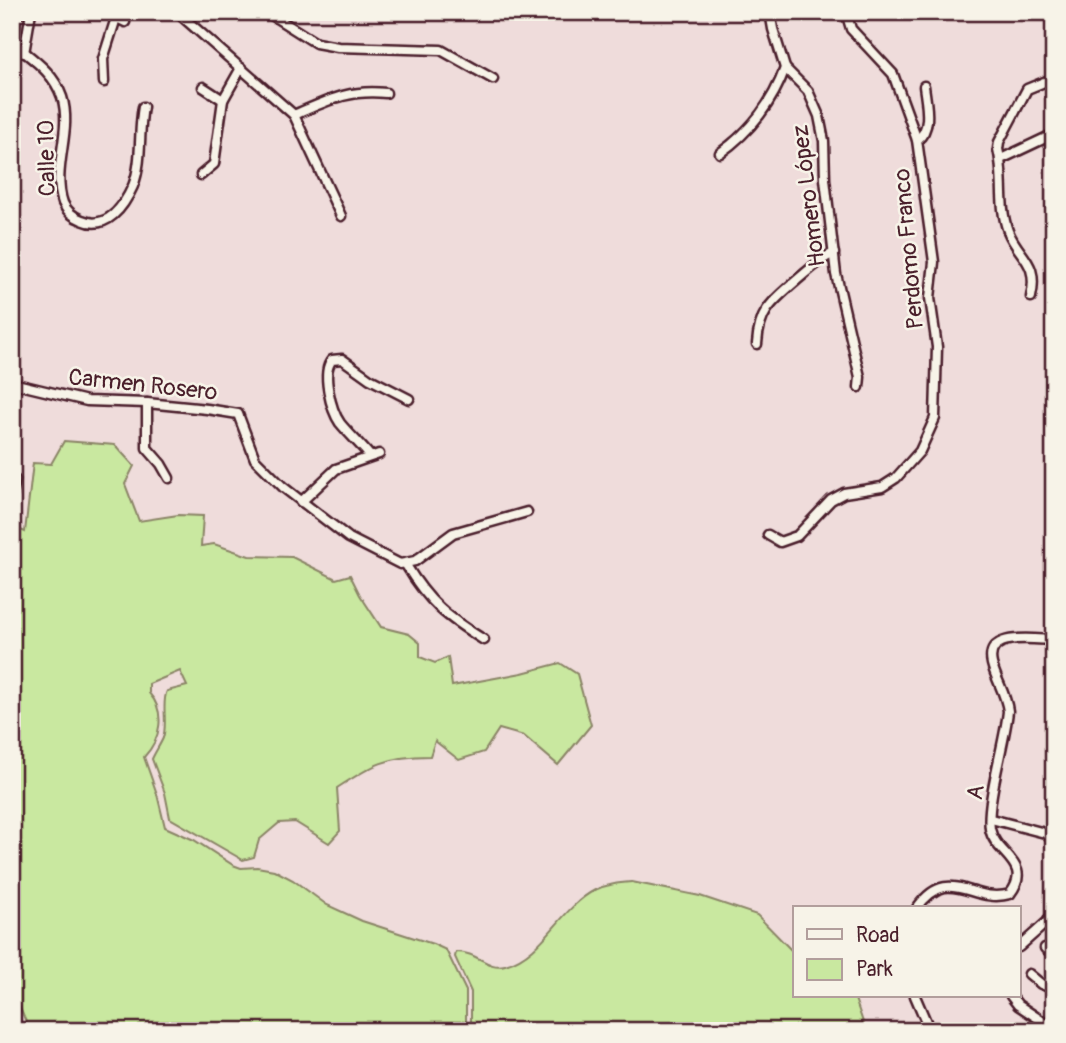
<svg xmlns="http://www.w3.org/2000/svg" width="1066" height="1043" viewBox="0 0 1066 1043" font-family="Pangolin,sans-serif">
<rect width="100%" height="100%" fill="#efdcdb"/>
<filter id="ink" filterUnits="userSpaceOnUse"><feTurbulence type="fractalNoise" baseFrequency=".0143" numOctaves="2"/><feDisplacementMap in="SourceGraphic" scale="14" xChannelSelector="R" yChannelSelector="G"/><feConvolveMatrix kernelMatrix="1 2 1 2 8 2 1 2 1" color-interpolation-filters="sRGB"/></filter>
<g filter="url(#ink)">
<!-- green -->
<g fill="#c9e8a0" stroke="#8a8466" stroke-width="2">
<path d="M64 441 115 445 134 466 125 484 139 521 178 515 203 516 201 546 214 544 249 556 292 557 336 579 350 575 360 595 381 627 409 634 420 643V657L435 663 448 657 452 686 522 673 560 663 577 674 591 725 558 765 524 736 499 729 484 752 459 760 435 741 430 756C387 756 372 765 337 788L340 831 329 843 295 822 279 823 259 840 254 857 243 860 170 818 165 793 152 759C155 752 160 745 163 738 168 723 161 702 167 691L187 686 180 671 149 684V693C166 712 161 739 144 757L157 794 165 827 194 840 233 865 241 868 257 867 274 870 293 880 327 905 362 921 433 944 446 950 466 991V1031H30L12 990V526L25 532 33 463 51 464Z"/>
<path d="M632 882 700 896 757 915 795 954V996H854L866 1031H471V992L455 957 456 952C478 952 487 970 505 965 544 954 560 908 595 890 607 884 620 883 632 882Z"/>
</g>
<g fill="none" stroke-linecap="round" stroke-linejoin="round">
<!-- minor casing -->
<g stroke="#4a1f2b" stroke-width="13">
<g id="minor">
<polyline points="105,12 125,22"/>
<polyline points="177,12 294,115 341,216"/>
<polyline points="267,12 316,43 338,47 441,50 493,79"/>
<polyline points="770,12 773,29 785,68 808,91 819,116 824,141 825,179 836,274 860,377 859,387"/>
<polyline points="12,13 24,12"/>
<path d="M12 42C32 59 53 71 62 97 73 131 51 169 63 203 67 212 74 217 82 220 107 231 124 206 133 186 143 160 138 133 143 107"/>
<polyline points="24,53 31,12"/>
<polyline points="104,82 103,59 116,18"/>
<polyline points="203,87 223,100"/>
<path d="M294 115C327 101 348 89 386 93"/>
<path d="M917 140C933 129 926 103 924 86"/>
<path d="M720 153C750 132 773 102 785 68"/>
<polyline points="1001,159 1054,134"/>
<polyline points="201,175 214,164 223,100 241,68"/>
<path d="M1031 297C1039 261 1019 258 1008 231 998 205 1005 176 998 149L999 142 1027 89 1054 78"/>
<path d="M757 344C759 310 773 301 797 280 809 270 820 259 834 253"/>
<polyline points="12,383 87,401 147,403 207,409 238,414 255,459 283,487 349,538 400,564 415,561 453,533 527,512"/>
<polyline points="147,403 147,448 161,464 169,478"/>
<path d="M370 456C361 445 349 434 340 423 331 410 321 372 332 360L342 359 370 379 409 399"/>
<polyline points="12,496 15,480"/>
<polyline points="301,502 336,469 379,454"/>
<polyline points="768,535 780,542 797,536 831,500 844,493 882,487 896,478 920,451 935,418 937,347 930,298 934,262 917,140 893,74 851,29 846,12"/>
<path d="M406 565C429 603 447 617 484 640"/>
<polyline points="991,819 1045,833 1054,842"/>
<path d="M917 908C949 863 972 905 1010 894 1034 863 995 855 990 829 986 801 1005 743 1008 711 1006 694 996 680 992 664 984 630 1036 640 1054 640"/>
<polyline points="1019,947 1047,922 1054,912"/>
<polyline points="1045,948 1054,955"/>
<polyline points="1029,974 1041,984 1054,989"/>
<polyline points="915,996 930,1031"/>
<polyline points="1011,996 1018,1005 1054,1029"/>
</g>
</g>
<!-- minor -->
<use href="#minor" stroke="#f7f3e8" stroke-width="8"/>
</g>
</g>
<g text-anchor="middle" stroke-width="5" stroke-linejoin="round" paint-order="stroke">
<!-- street labels -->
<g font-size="23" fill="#4a1f2b" stroke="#f7f3e8">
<text transform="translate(46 158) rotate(-91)" y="8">Calle 10</text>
<text transform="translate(808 196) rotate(-97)" y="8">Homero López</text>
<text transform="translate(908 249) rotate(-95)" y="8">Perdomo Franco</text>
<text transform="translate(143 384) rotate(6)" y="8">Carmen Rosero</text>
<text transform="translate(975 792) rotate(-81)" y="8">A</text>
</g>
</g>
<!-- margin -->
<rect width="1066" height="1043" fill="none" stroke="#f7f3e8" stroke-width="42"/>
<rect x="21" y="21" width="1024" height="1001" fill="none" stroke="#4a1f2b" stroke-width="2.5" filter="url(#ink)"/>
<!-- legend -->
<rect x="793" y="906" width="228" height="91" fill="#f7f3e8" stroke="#b29e9c" stroke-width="2"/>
<rect x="807" y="929" width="35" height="10" fill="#f7f3e8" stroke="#b29e9c" stroke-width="2"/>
<text x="856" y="942" font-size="21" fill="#4a1f2b">Road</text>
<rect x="807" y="959" width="35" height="21" fill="#c9e8a0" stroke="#b29e9c" stroke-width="2"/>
<text x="856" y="976" font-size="21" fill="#4a1f2b">Park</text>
</svg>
